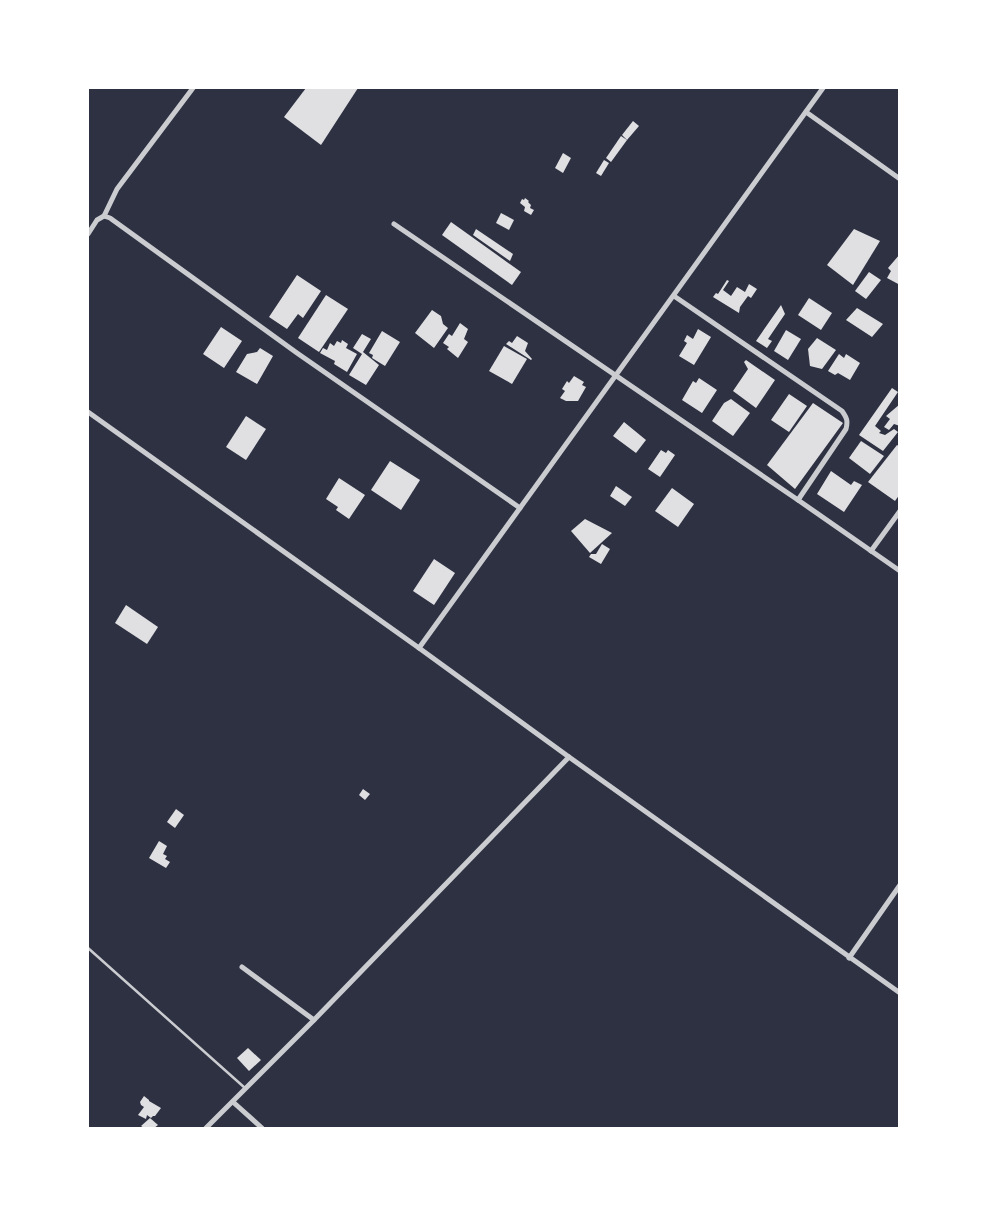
<svg xmlns="http://www.w3.org/2000/svg" width="987" height="1216" viewBox="0 0 987 1216" font-family="'DM Sans',sans-serif">
<rect width="100%" height="100%" fill="#2d3142"/>
<!-- building -->
<g fill="#e0e0e3">
<polygon points="306,88 358,88 321,145 284,117"/>
<polygon points="633,121 639,126 627,140 622,135"/>
<polygon points="621,136 627,140 611,162 606,158"/>
<polygon points="563,153 571,158 563,173 555,168"/>
<polygon points="604,160 609,163 601,176 596,173"/>
<polygon points="525,198 529,201 528,202 531,205 530,208 534,210 531,215 524,211 525,207 520,203 522,199 524,200"/>
<polygon points="501,213 514,220 509,230 496,223"/>
<polygon points="451,222 521,272 512,285 442,235"/>
<polygon points="476,229 513,254 510,261 473,235"/>
<polygon points="854,229 880,241 853,285 827,265"/>
<polygon points="900,254 900,285 887,278 891,271 888,268"/>
<polygon points="869,272 881,280 866,299 855,291"/>
<polygon points="297,275 321,291 303,318 298,314 287,329 269,317"/>
<polygon points="727,280 729,281 723,290 731,296 737,287 745,292 749,284 757,289 751,298 748,296 740,307 739,313 713,297 716,293 718,294"/>
<polygon points="326,295 348,309 319,352 298,338"/>
<polygon points="809,298 832,313 821,330 798,315"/>
<polygon points="781,305 785,314 768,339 772,341 767,348 756,341"/>
<polygon points="857,308 883,324 872,337 846,320"/>
<polygon points="432,310 441,316 443,324 448,328 434,348 415,333"/>
<polygon points="460,323 468,329 464,339 468,342 458,358 447,349 449,347 443,343 449,334 452,336"/>
<polygon points="221,327 242,341 224,368 203,354"/>
<polygon points="698,329 711,337 694,365 679,356 687,343 684,341 687,335 693,339"/>
<polygon points="786,330 801,339 788,360 774,351"/>
<polygon points="382,331 400,342 385,366 372,358 373,355 369,353"/>
<polygon points="362,334 371,339 363,352 379,365 366,385 349,375 362,354 353,348"/>
<polygon points="517,336 528,343 525,351 532,359 531,360 506,344 509,341 512,343"/>
<polygon points="817,338 836,350 822,369 810,366 808,349"/>
<polygon points="342,340 348,344 346,348 357,354 347,372 334,364 335,361 320,353 323,348 327,350 330,343 334,346 337,341 341,343"/>
<polygon points="504,346 527,359 512,384 489,371"/>
<polygon points="260,348 273,356 257,384 236,372 247,354 257,352"/>
<polygon points="839,354 844,358 846,354 860,363 850,380 838,373 835,375 828,371"/>
<polygon points="746,360 775,380 756,408 733,391 748,369 744,362"/>
<polygon points="574,376 584,382 582,385 586,387 578,401 566,401 560,398 565,391 562,389 567,381 569,383"/>
<polygon points="699,378 717,390 702,413 682,400 693,381 696,383"/>
<polygon points="892,388 898,392 875,426 881,431 879,433 885,435 894,429 898,432 883,451 859,435"/>
<polygon points="789,394 807,406 789,432 771,420"/>
<polygon points="731,399 750,413 733,436 712,421 724,403"/>
<polygon points="813,403 843,423 795,489 767,465"/>
<polygon points="900,404 900,426 894,424 889,430 884,427 890,419 886,416"/>
<polygon points="246,416 266,429 246,460 226,447"/>
<polygon points="624,422 646,440 636,453 613,436"/>
<polygon points="861,441 884,456 870,474 849,458"/>
<polygon points="897,445 900,447 900,494 895,501 868,482"/>
<polygon points="661,450 666,453 668,450 675,455 660,477 648,469"/>
<polygon points="390,461 420,480 401,510 371,490"/>
<polygon points="831,471 851,485 854,481 862,485 844,512 817,494"/>
<polygon points="339,478 365,495 349,519 336,510 338,507 326,499"/>
<polygon points="616,486 632,497 625,506 610,496"/>
<polygon points="672,488 694,504 678,527 655,511"/>
<polygon points="585,519 612,533 590,553 571,531"/>
<polygon points="602,544 610,549 601,564 589,557 591,554 596,554"/>
<polygon points="434,559 455,573 434,605 413,591"/>
<polygon points="126,605 158,627 147,644 115,623"/>
<polygon points="363,789 370,794 365,800 359,795"/>
<polygon points="176,809 184,815 175,828 167,822"/>
<polygon points="159,841 167,846 163,854 167,856 165,859 170,862 166,868 149,858"/>
<polygon points="248,1048 261,1060 249,1071 237,1058"/>
<polygon points="144,1096 149,1100 149,1101 161,1108 155,1116 153,1116 151,1118 147,1115 146,1119 138,1115 144,1107 141,1105 140,1102"/>
<polygon points="150,1118 158,1125 154,1128 144,1128 141,1126"/>
</g>
<g fill="none" stroke-linecap="round" stroke-linejoin="round">
<!-- service -->
<polyline stroke="#caccd0" stroke-width="2.5" points="88,948 245,1088"/>
<!-- minor -->
<g stroke="#caccd0" stroke-width="5">
<polyline points="806,112 900,179"/>
<polyline points="104,216 117,189 193,88"/>
<polyline points="394,224 798,500 900,571"/>
<polyline points="88,234 97,220 104,216 110,218 297,353 520,508"/>
<path d="M674 296 842 411C847 418 848 421 846 429L798 500"/>
<polyline points="88,412 419,648 569,757 900,993"/>
<polyline points="871,551 900,511"/>
<polyline points="419,648 823,88"/>
<polyline points="849,958 900,885"/>
<polyline points="242,967 314,1020"/>
<polyline points="233,1102 262,1128"/>
<polyline points="206,1128 314,1020 569,757"/>
</g>
</g>
<!-- border -->
<rect width="987" height="1216" fill="none" stroke="#ffffff" stroke-width="178"/>
</svg>
